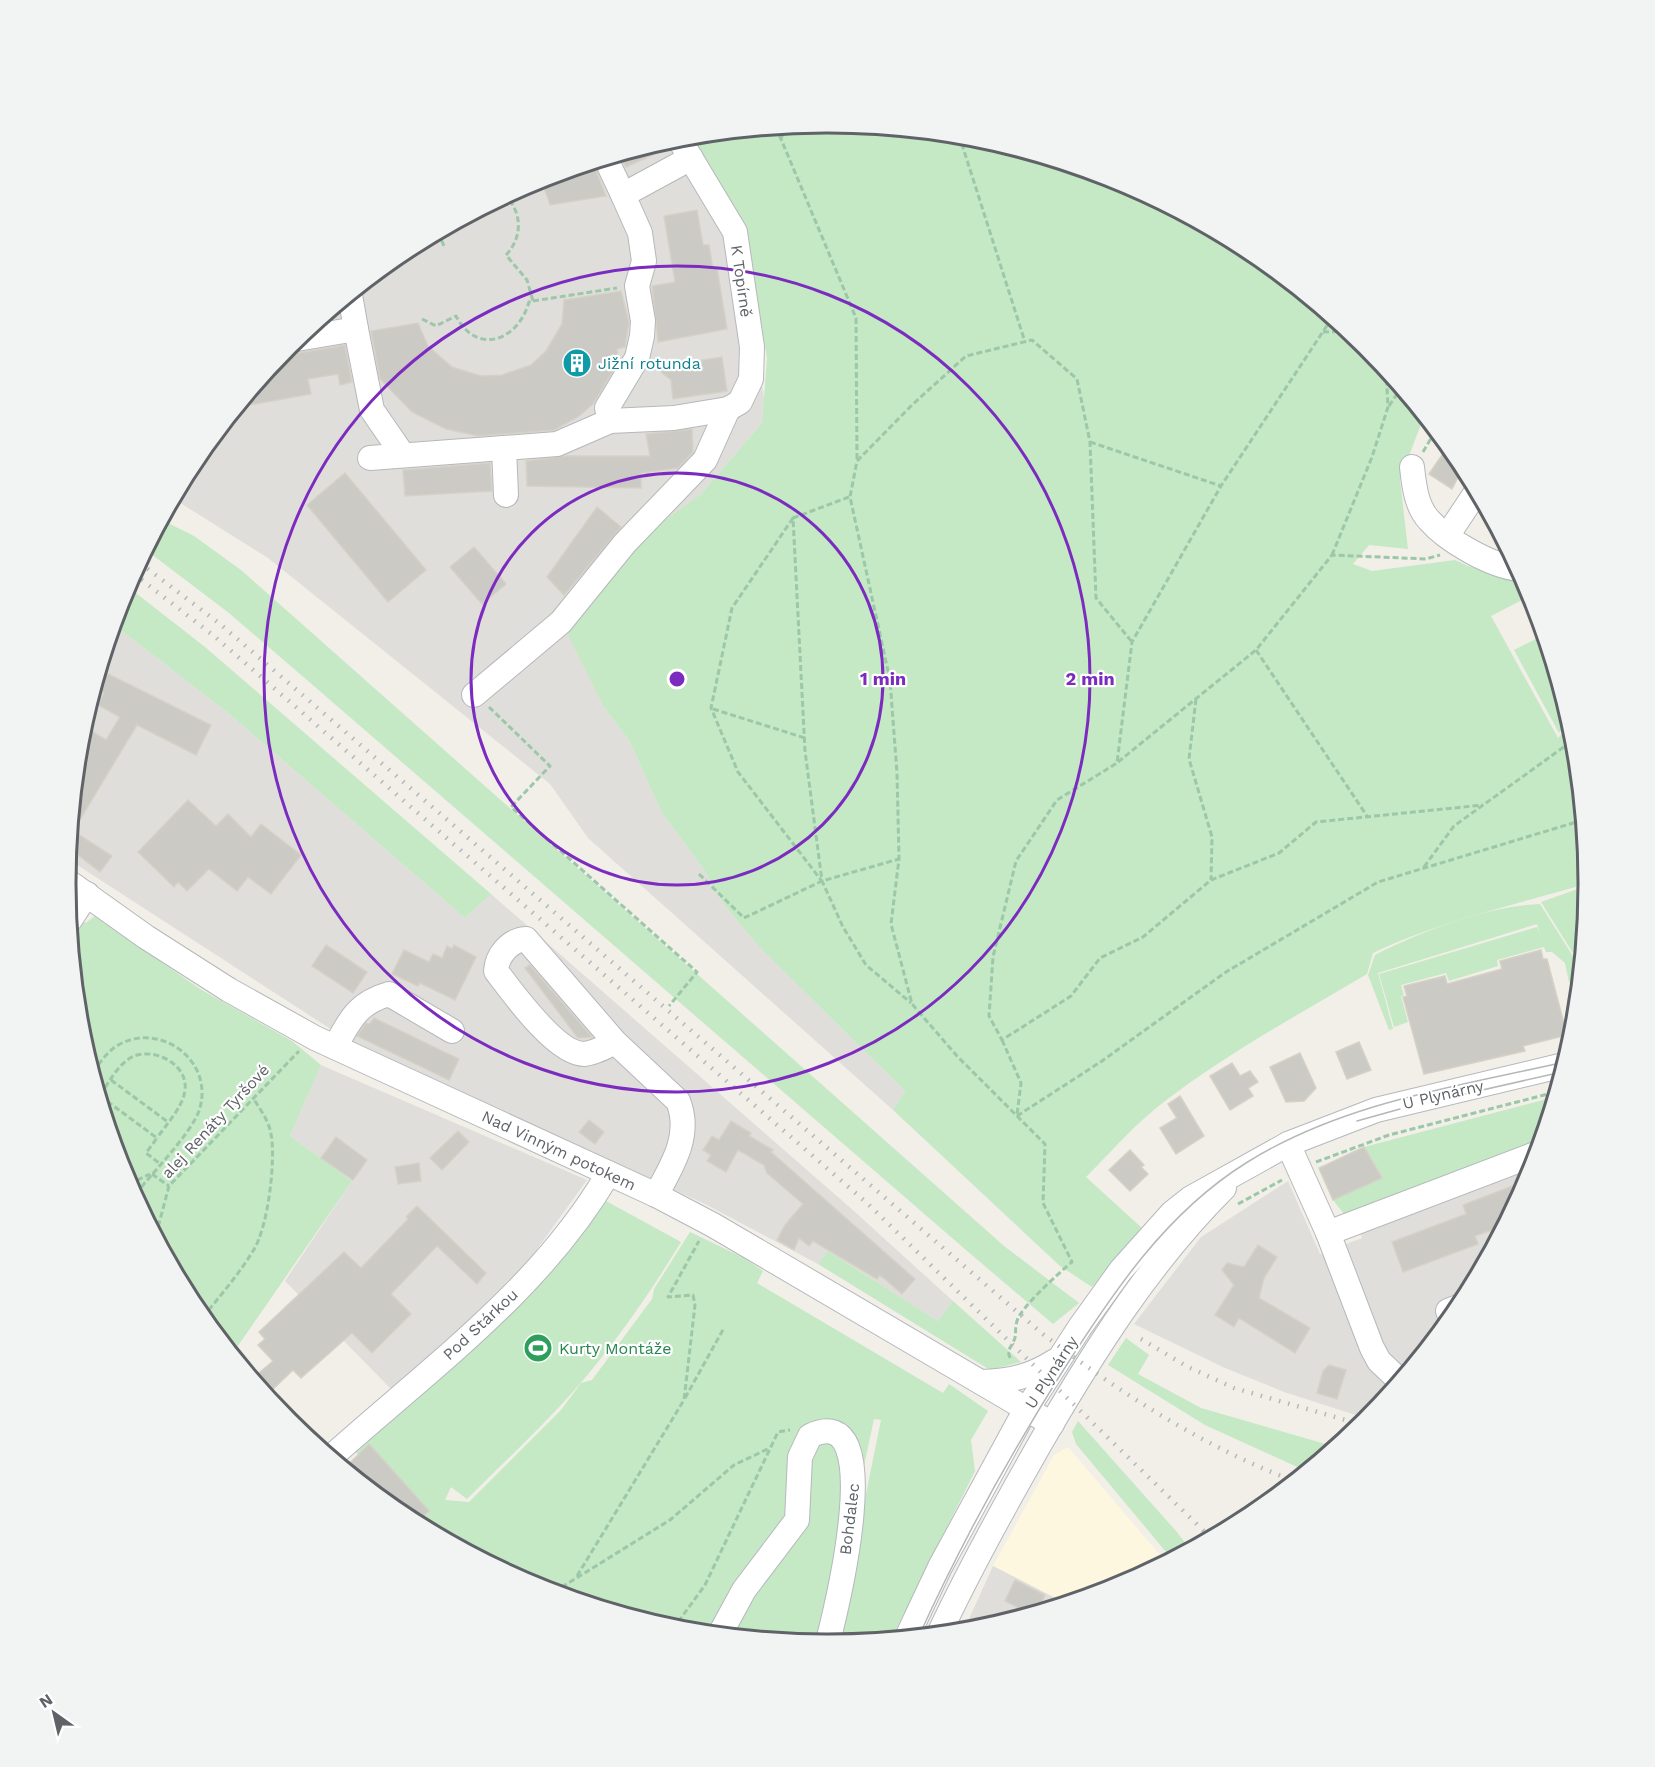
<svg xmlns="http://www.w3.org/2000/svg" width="1655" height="1767" viewBox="0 0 1655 1767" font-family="'Work Sans',sans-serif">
<rect width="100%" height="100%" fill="#f1efe8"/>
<!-- commercial -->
<polygon fill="#fef7e0" points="1068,1447 1166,1562 1119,1587 1065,1603 993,1566 1054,1455"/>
<!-- industrial -->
<g fill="#e0deda">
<polygon points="679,137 737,230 764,398 762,423 701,494 633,543 604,707 630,742 661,811 704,870 725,906 761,949 905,1091 893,1110 588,838 550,784 268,558 174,499 195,460 289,345 405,250 536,180"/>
<polygon points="114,625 227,712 465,918 491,894 854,1211 953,1301 938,1321 828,1251 818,1264 705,1204 343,1037 68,859 81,735"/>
<polygon points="321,1065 587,1180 527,1263 450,1338 391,1389 285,1281 352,1181 290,1136"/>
<polygon points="1540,1145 1531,1175 1460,1307 1368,1419 1284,1392 1225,1368 1134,1324 1201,1237 1288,1181 1320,1254 1362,1238 1353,1215"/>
<polygon points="993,1566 1065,1603 976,1630 963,1632"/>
</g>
<!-- green -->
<g fill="#c5e8c5">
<path d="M828 122 976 137 1119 180 1251 251 1366 345 1424 416 1400 480 1408 549 1369 545 1353 564 1372 571 1455 560 1468 566 1526 582 1532 595 1491 616 1558 738 1571 724 1574 735 1589 883C1516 905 1441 920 1373 953L1367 974C1299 1014 1228 1053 1165 1101 1136 1123 1112 1151 1086 1177L1143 1229 1092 1287 1060 1266 893 1110 905 1091 761 949 725 906 704 870 661 811 630 742 604 707 567 633 633 543 701 494 762 423 767 358 752 269 689 136Z"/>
<polygon points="162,520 194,536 241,570 1004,1246 1079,1303 1053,1324 966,1250 322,693 229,613 146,550"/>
<polygon points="127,586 205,647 491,894 465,918 227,712 114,625"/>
<polygon points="1536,639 1558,680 1570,721 1559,733 1514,650"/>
<polygon points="1589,885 1581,966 1541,902"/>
<path d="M1540 904 1581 969 1578 991 1576 980 1569 982 1565 963 1552 952H1546L1544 947 1497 960 1498 966 1449 981 1446 973 1401 985 1404 995 1401 996 1408 1022 1394 1027 1379 974 1537 927 1540 934 1537 924 1378 973 1393 1029 1389 1030 1368 975 1375 955C1422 931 1487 906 1540 904Z"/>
<polygon points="95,916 200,989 292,1041 321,1065 290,1136 352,1181 233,1353 194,1306 124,1175 81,1032 70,925 87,922"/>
<polygon points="1555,1097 1540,1144 1344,1214 1333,1200 1382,1178 1364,1147"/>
<path d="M606 1201 681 1242C653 1288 623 1332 589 1373 552 1418 508 1458 467 1499L451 1487 445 1500 469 1502 561 1410 581 1383 592 1380 652 1299 654 1289 690 1232 744 1258 763 1271 757 1283 943 1393 949 1384 988 1411 971 1440 975 1471 891 1639 833 1644 845 1598 881 1420 874 1419 854 1513 858 1472 820 1427 792 1513 715 1634 679 1630 536 1587 417 1524 355 1451 570 1246Z"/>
<polygon points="828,1251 938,1321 953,1301 1021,1362 990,1370 818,1264"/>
<polygon points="1126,1338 1149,1355 1138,1374 1201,1408 1336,1447 1306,1471 1205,1425 1108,1365"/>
<polygon points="1078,1421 1176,1531 1190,1549 1172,1559 1076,1444 1072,1432"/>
<polygon points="822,1438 847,1453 824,1645 727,1635 783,1549 808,1452"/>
</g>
<!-- building -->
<g fill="#cccac5" stroke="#d6d1c6" stroke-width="1.5">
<polygon points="660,143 663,150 626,167 620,155"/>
<polygon points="593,163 606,196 550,205 541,179"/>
<polygon points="697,210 703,245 709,245 713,269 717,268 727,329 658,342 652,286 675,282 664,216"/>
<polygon points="621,291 629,322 625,347 617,349 619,361 593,404 578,417 554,430 478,436 446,429 412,412 380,379 371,331 418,323 428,346 452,367 481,376 502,375 531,365 546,351 562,324 564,300"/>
<polygon points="345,345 352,382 340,385 338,374 308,379 311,394 238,407 285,350 299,353"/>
<polygon points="722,357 727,391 673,399 671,380 655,367"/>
<polygon points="692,429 693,452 678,468 641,473 641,488 527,486 526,461 565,456 650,456 646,434"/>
<polygon points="1442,455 1463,467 1452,489 1429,474"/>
<polygon points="490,463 492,491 405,496 403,470"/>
<polygon points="345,473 426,570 388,602 307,505"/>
<polygon points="597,507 621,527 564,595 547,577"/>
<polygon points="474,547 506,584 482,604 450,567"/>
<polygon points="100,670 211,725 196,755 137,725 73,831 112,856 100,872 69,848 83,726 106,740 120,717 98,705 104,693 95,688"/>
<polygon points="188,800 216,826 228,814 251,837 261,824 301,855 271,894 248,877 237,891 209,869 187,891 178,882 174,887 138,852"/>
<polygon points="326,945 367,972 353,993 312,966"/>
<polygon points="454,945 476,957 455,1000 420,983 418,986 392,974 404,950 429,962 433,954 442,958 447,946 452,949"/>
<polygon points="1541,950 1543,959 1547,959 1567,1035 1523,1046 1525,1051 1424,1074 1403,997 1407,996 1404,986 1445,976 1447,984 1502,969 1500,961"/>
<polygon points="530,965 592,1037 578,1038 525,968"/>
<polygon points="374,1018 459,1059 449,1080 357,1036 366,1023 370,1024"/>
<polygon points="1359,1042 1371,1070 1347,1079 1336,1052"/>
<polygon points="1300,1053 1316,1088 1304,1101 1286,1102 1270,1067"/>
<polygon points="1232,1063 1240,1076 1250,1071 1258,1082 1248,1088 1253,1096 1230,1110 1210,1076"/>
<polygon points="1180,1096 1204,1136 1176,1154 1160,1128 1177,1118 1168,1104"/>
<polygon points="589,1120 604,1132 595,1144 579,1132"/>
<polygon points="731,1121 751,1133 749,1136 773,1150 771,1152 915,1279 902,1294 880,1275 877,1279 813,1241 809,1246 799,1238 794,1250 777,1240 785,1225 803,1204 767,1173 764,1165 738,1150 726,1172 707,1161 711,1155 703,1150 712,1136 719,1140"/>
<polygon points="458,1131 469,1142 442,1170 430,1158"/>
<polygon points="336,1137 367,1160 353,1180 321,1158"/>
<polygon points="1364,1147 1382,1178 1333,1200 1319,1168"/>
<polygon points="1130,1150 1144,1165 1141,1167 1148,1174 1130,1191 1109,1170"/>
<polygon points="419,1163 421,1181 398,1184 395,1167"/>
<polygon points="1528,1180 1504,1226 1475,1236 1478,1244 1403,1272 1392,1242 1466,1214 1463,1205"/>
<polygon points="417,1206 486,1273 477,1284 437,1246 391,1294 411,1314 372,1353 352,1333 301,1378 293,1370 267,1395 253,1378 273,1361 258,1345 265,1339 259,1332 344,1252 361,1268 408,1219 406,1217"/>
<polygon points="1258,1245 1277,1257 1264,1278 1259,1298 1310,1328 1295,1353 1239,1318 1234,1327 1215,1315 1234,1285 1222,1270 1227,1263 1244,1267"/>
<polygon points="1329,1365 1346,1370 1337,1399 1317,1393 1323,1371"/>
<polygon points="369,1444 429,1511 417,1522 409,1512 404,1516 345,1468"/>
<polygon points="1015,1580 1045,1595 1037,1612 1031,1614 1005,1601"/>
</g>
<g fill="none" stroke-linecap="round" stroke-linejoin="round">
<!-- minor casing -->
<g stroke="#b5b8bc" stroke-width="26">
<g id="minor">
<polyline points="606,159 623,195"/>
<polyline points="356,329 372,410 403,455"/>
<polyline points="297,339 356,329 350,295"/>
<polyline points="610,421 607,408 637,358 642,336 643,321 637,286 644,261 640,233 623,195 691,158"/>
<polyline points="504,448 506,495"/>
<polyline points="370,458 557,444 610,421 674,418 728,409 740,402 751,379 752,347 735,232 678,137"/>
<path d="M1412 467C1414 485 1416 506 1429 520 1447 541 1491 566 1519 569"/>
<polyline points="1447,536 1477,491"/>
<polyline points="474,695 561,622 625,543 705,460 728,409"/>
<polyline points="66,880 146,937 229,990 315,1038 656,1195 713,1225 1052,1424"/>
<polyline points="70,920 87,894"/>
<path d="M615 1042C605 1047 595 1053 584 1054 556 1054 512 992 496 971 497 955 510 940 526 939L615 1042 678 1101C692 1135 672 1166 656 1195"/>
<path d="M335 1047C350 1020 357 1003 389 994L452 1031"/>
<polyline points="1288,1144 1328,1233 1372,1348 1379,1361 1400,1381"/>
<polyline points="1328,1233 1538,1153"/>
<polyline points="1451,1318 1448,1311 1461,1306"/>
<path d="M981 1382C1010 1381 1030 1377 1055 1361"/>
<path d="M331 1457C429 1369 541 1289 608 1174"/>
<path d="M720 1634 744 1590 797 1520 800 1457 810 1436C890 1397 835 1614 827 1645"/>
<path d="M939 1634C970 1568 1005 1505 1041 1442 1094 1351 1149 1263 1224 1188"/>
<polyline points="907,1637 940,1567 1020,1420 1080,1327 1121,1270 1172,1213 1191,1198 1288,1144 1376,1110 1564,1065"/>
</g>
</g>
<!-- path -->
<g stroke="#9cc7a9" stroke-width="3" stroke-dasharray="6 3" stroke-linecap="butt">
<polyline points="776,127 856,318 857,461"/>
<polyline points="959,135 1025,342"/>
<polyline points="781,138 788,126"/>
<polyline points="438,232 444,246"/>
<polyline points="533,301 617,288"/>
<polyline points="1332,318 1221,486 1132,642 1117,763 1057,800 1016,861 993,957 989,1016 1002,1040 1071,996 1100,958 1143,937 1211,880 1279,853 1316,822 1483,805"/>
<path d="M422 319 436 326 456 316C477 356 518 341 529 302L533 301 527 280 506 255C522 238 523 214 506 196"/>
<polyline points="1323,332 1348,331"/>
<polyline points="1389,406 1401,388"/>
<polyline points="1090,442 1221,486"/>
<polyline points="1423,452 1436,430"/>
<polyline points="849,497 793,518 805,751 822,881 843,927 866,965 911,1003"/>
<polyline points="793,518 732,608 711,708 738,772 821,880"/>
<polyline points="1332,555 1372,457 1388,407 1386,370"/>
<polyline points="1256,650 1367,816"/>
<polyline points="1196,699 1189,759 1212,837 1211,880"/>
<polyline points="489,707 550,766 511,807 697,972 669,1006"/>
<polyline points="713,709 805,738"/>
<polyline points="1118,762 1256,650 1332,555 1426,559 1440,555"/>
<polyline points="1424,867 1454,826 1575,739"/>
<polyline points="699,874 744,918 822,881 899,859"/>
<polyline points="1002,1040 1021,1083 1017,1115"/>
<path d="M93 1072C101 1061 109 1049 122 1043 165 1023 215 1064 199 1111 190 1135 151 1174 135 1195"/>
<polyline points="111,1080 168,1122"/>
<path d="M100 1095C110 1081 120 1060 137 1055 160 1049 192 1068 184 1095 180 1110 166 1125 157 1138"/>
<polyline points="100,1096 157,1138 146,1153 159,1163"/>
<polyline points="1017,1116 1102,1061 1226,972 1378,882 1583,820"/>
<polyline points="1316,1162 1389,1135 1556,1092"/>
<polyline points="152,1174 169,1186"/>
<polyline points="129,1184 150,1174"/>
<polyline points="1238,1204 1282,1180"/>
<polyline points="156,1235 169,1186 299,1051"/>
<path d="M203 1317C220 1296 239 1274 253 1251 268 1228 276 1161 271 1134 269 1121 260 1109 253 1098"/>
<path d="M1010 1358 1008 1351C1020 1333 1013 1336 1017 1321 1020 1308 1060 1272 1072 1262L1043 1203 1045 1144 957 1056 912 1004 891 924 899 859 897 773 890 680 850 497 857 461 912 405 966 356 1032 340 1077 379 1090 442 1096 598 1132 642"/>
<polyline points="685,1398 724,1328"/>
<polyline points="577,1576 684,1400 695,1305 693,1295 668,1297 699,1241"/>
<polyline points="554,1592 670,1520 734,1465 770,1448"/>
<polyline points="673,1629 705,1585 778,1432 790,1430"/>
</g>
<!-- minor -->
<use href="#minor" stroke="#fff" stroke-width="24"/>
<!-- tram -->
<g stroke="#b6b7b8" stroke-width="1.5">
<polyline points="1447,1098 1562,1072"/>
<polyline points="1357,1121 1400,1109"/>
<path d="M919 1636C961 1543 1010 1455 1064 1369 1114 1291 1166 1213 1246 1163 1341 1103 1458 1086 1565 1062"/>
</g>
<!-- rail -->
<g stroke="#b6b7b8" stroke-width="4.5" stroke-dasharray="1.5 8" stroke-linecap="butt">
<path d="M140 563 220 624 313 704 1044 1335C1122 1394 1202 1446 1294 1481"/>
<polyline points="134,574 214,636 867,1203 1211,1538"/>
<polyline points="1141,1339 1188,1367 1234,1388 1363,1425"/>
</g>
</g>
<!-- distance rings -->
<g fill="none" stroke="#7b2cbf" stroke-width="3">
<circle cx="677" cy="679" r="206"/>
<circle cx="677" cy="679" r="413"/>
</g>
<!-- icons -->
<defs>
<g id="building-disc" transform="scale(1.5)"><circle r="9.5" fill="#0f9aa8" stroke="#fff"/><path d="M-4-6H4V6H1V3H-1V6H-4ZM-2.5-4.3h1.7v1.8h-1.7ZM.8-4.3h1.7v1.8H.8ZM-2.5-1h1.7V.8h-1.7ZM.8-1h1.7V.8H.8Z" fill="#fff"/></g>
<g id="stadium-disc" transform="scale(1.5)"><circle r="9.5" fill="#2e9e5b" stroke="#fff"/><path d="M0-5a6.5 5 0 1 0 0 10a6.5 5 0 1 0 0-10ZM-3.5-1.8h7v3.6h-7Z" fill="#fff"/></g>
</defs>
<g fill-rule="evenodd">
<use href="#building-disc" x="577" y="363"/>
<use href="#stadium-disc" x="538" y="1348"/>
</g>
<g text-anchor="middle" stroke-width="4.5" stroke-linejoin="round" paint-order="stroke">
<!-- street labels -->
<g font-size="16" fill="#5f6368" stroke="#fff">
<text transform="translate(742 281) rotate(82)" y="6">K Topírně</text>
<text transform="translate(1443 1094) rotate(-13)" y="6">U Plynárny</text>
<text transform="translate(215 1121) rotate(-47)" y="6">alej Renáty Tyršové</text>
<text transform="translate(559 1150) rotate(25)" y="6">Nad Vinným potokem</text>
<text transform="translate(480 1324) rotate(-43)" y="6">Pod Stárkou</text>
<text transform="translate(1051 1372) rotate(-57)" y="6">U Plynárny</text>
<text transform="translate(849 1519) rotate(-83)" y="6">Bohdalec</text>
</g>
<!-- culture labels -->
<g font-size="16" fill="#0d838f" stroke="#fff" text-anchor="start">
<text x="598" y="369">Jižní rotunda</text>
</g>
<!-- leisure labels -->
<g font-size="16" fill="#27864d" stroke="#fff" text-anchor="start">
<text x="559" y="1354">Kurty Montáže</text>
</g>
</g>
<!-- crop -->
<path d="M0 0H1655V1767H0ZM826 133H828A750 750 0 0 1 1578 883V884A750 750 0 0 1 828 1634H826A750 750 0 0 1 76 884V883A750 750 0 0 1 826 133Z" fill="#f2f3f3" fill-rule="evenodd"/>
<path fill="none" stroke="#5f6368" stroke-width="3" d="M826 133H828A750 750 0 0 1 1578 883V884A750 750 0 0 1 828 1634H826A750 750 0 0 1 76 884V883A750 750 0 0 1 826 133Z"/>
<circle cx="677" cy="679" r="9" fill="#7b2cbf" stroke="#fff" stroke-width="3"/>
<g font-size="18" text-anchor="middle" font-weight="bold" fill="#7b2cbf" stroke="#fff" stroke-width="4.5" stroke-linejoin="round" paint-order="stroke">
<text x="883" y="685">1 min</text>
<text x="1090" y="685">2 min</text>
</g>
<!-- north arrow -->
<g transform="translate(54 1713) rotate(326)" stroke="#ffffff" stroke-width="4.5" paint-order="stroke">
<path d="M0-4.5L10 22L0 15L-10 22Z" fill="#5f6368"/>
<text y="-9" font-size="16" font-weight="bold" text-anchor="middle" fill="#5f6368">N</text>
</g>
</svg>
